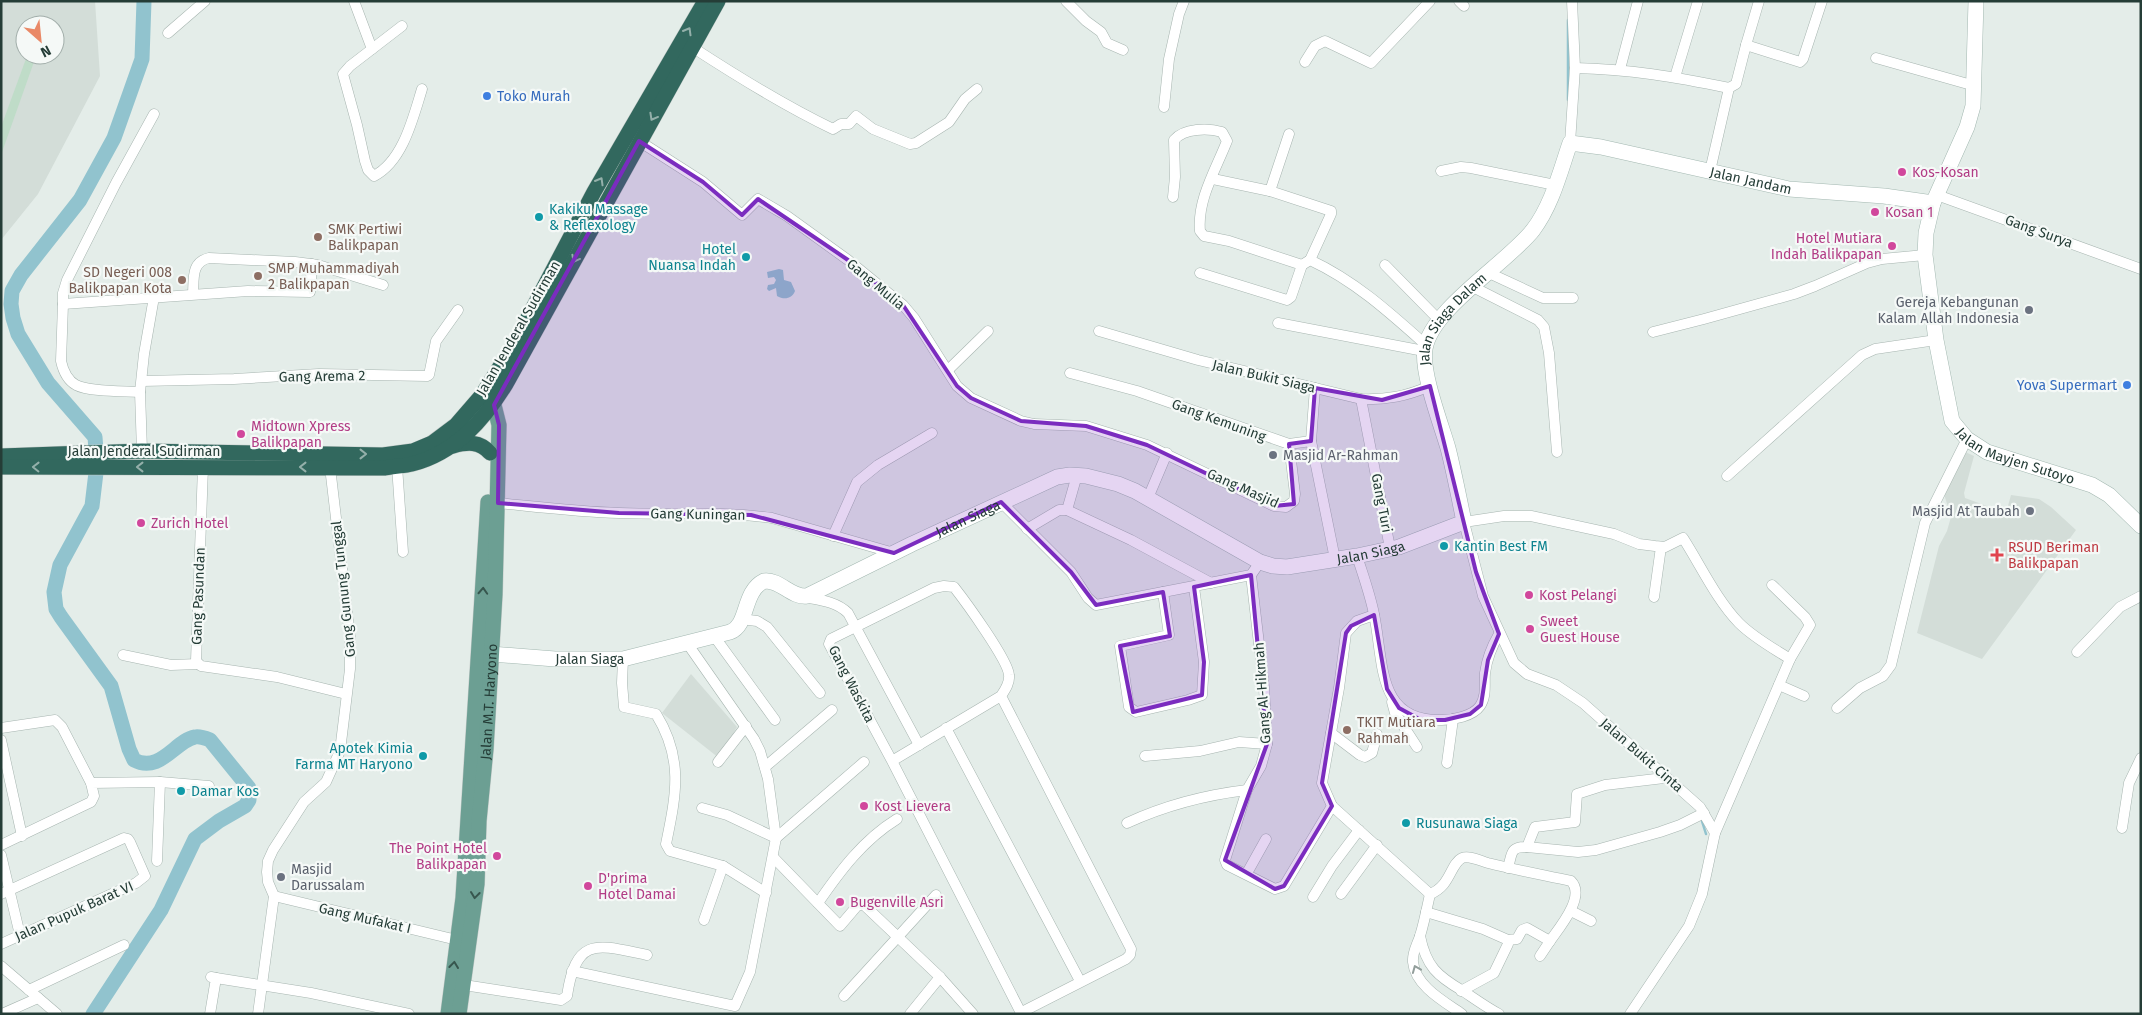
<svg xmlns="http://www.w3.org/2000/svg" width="2142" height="1015" viewBox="0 0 2142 1015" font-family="'Fira Sans',sans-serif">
<rect width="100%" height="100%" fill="#e4ede9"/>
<!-- built -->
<g fill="#d3ddd8" fill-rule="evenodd">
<path d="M1 1H95L100 76 38 194 1 240ZM25 25H55V55H25Z"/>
<polygon points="1963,451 1974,456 1964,493 1965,498 2006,513 2011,495 2039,499 2051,507 2076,530 1982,659 1917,633 1939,546 1947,531 1951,517 1944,494"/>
<polygon points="691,674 737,727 719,758 662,713"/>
</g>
<!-- green -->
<polygon fill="#bfdcc8" points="27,56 35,59 1,155 1,127"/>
<!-- water -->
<path fill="#91c3ce" d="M779 269 783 270 784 280 791 282 795 291C792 299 784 300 777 296L776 288 769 291 767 289 768 285 774 284 776 280 774 277 768 278 767 272Z"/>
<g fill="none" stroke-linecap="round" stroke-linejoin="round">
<!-- stream -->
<g stroke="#91c3ce" stroke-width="2.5">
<polyline points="1568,20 1568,100"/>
<polyline points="1701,818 1706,834"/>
</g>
<!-- river -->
<path stroke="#91c3ce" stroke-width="15" d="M93 1014 161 910 195 839 219 821 245 806 249 800V788L210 740C205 738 200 736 195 737 176 740 160 774 134 760L129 749 111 686 61 617 56 609 54 592 60 565 92 506 97 464 95 437 48 383 18 334 13 318 11 304 12 291 21 275 80 200 114 138 142 59 144 1"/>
<!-- street casing -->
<g stroke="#a7b5b0" stroke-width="11">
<g id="street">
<polyline points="354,1 372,49"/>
<polyline points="1066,1 1086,21 1101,32 1107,43 1123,50"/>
<polyline points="1459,1 1464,6"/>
<path d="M402 26 350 66 343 74 357 125 365 161 368 170 374 176C403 161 413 118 422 89"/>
<polyline points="168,33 205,1"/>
<polyline points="1746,45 1759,1"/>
<path d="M692 47C738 77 783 105 833 129L841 124H849L856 116 873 129 910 144 916 143 949 122 965 99 977 89"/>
<polyline points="1876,58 1975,86"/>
<polyline points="1305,62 1315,46 1325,41 1371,63 1430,1"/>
<path d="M1575 68C1629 69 1676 77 1729 88"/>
<polyline points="1620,69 1638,1"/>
<polyline points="1675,77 1698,1"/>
<polyline points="1164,107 1169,59 1179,14 1184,1"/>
<polyline points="154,114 116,183 67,280 63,293 63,304 248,291 310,292 312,264"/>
<polyline points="639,141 703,182 742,215 758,199 787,216 848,260 903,305 914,318 957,386 971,398 1021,421 1034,424 1086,426 1147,445 1274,506 1286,507 1294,501 1295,494 1289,444"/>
<polyline points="1570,143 1575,68 1572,1"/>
<polyline points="1441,171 1461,167 1471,168 1555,185"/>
<polyline points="1710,171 1729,88 1736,84 1746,45 1800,62 1803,59 1822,1"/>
<polyline points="1213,179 1270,191 1331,211 1331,214 1310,260"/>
<polyline points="1270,191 1289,134"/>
<polyline points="1937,195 2141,269"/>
<path d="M1173 197 1175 177 1174 140C1184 128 1208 128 1222 132L1227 141C1216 169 1197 200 1200 231L1204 236 1229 241 1302 265 1310 260C1355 281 1389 312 1426 345"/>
<polyline points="1385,265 1439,320"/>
<polyline points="1200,273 1287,300 1291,297 1302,265"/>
<polyline points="1489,273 1543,298 1573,298"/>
<polyline points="1473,287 1538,320 1544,327 1549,353 1557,452"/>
<path d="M193 294C194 279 191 262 209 258L295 262 318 265 383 285"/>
<path d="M63 304 61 361C63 370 67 380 76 385 90 392 122 391 140 392"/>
<polyline points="1278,323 1424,351"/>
<path d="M1099 331 1198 360 1361 399C1387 400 1407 396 1430 386"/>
<polyline points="1653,332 1704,319 1794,294 1815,286 1867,263 1882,259 1925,255"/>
<polyline points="948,370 988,331"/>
<polyline points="1070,373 1137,391 1289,444 1311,441"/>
<polyline points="142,381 234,379 319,374 427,376 429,375 436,341 458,310"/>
<polyline points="1315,388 1311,441 1335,559"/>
<polyline points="1361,399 1390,548"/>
<polyline points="142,451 140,392 144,354 154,297"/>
<polyline points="397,466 403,552"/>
<polyline points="203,467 196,661 201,666 277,677 346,694"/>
<polyline points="1727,476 1862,355 1875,349 1936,340"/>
<polyline points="1148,498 1167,453"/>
<polyline points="1001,502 1071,572 1088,598 1096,605 1251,575 1260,562"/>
<path d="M498 503C538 507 579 512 619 513 670 515 721 511 772 518L894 553"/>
<polyline points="1067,510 1077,475"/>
<polyline points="1027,529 1059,510 1067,510 1131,540 1211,583"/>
<polyline points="833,536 857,482 878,465 932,433"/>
<path d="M1357 556C1363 575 1370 594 1374 614 1384 662 1376 722 1442 720 1453 720 1473 716 1480 706 1487 696 1484 683 1485 673 1487 658 1492 646 1499 634"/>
<polyline points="1251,575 1264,687 1267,744 1261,766 1247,790 1225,860 1227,865 1275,889 1284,886 1332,806 1322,783 1339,688 1346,633 1357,621 1374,615"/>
<polyline points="1163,592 1169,635 1120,646 1129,707 1136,712 1188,700 1202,695 1204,662 1194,587"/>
<path d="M803 597C819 600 836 601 848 613L919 745"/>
<polyline points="1654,597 1661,547"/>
<polyline points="741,619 757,621 767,627 820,693"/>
<polyline points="714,636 775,720"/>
<polyline points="2077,652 2120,607 2141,596"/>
<polyline points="123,655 171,665 198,664"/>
<path d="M623 659 622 683 624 707 656 714C684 759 676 795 666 844L670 851 723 866 766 893"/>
<polyline points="1779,685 1804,696"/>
<polyline points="1392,702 1395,713 1417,747"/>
<polyline points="1837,708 1860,688 1883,676 1891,665 1925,523 1967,439"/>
<polyline points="1,728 55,720 62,727 91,783"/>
<polyline points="946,728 1080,981"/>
<polyline points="1331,733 1360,755 1365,757 1372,753 1377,734"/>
<polyline points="1,740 22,836"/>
<polyline points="1145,756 1200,751 1239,742 1267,744"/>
<path d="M892 761 1001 696C1005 690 1010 683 1009 675 1008 660 965 601 954 587L944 586 934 588 831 639 829 644 892 761 1020 1011H1024L1126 959 1130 955 1131 949 1001 696"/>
<polyline points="718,762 746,726"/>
<polyline points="1447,763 1453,719"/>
<polyline points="765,767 832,710"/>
<path d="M1332 806 1430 894C1451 886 1450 864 1462 858 1469 855 1481 861 1488 863 1516 870 1543 875 1571 881 1586 896 1560 927 1550 941L1527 928 1522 930 1517 939 1508 940"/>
<polyline points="702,808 727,815 776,838 864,762"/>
<path d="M1127 823C1166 805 1205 795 1247 790"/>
<polyline points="2122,828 2129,783 2141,758"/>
<polyline points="1715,833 1790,659 1810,625 1805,617 1772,585"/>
<polyline points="1,845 91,802 94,796 91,783 160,782 209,786"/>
<polyline points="1527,847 1578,852 1596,850 1660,832 1680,825 1704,813"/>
<polyline points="1,855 20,935"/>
<polyline points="773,857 840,926 857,906 863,904 940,977"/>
<polyline points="157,861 160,782"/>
<path d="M1508 868C1512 854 1510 846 1527 847L1535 827 1575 822 1577 794 1605 785 1664 778"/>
<polyline points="1247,873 1266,839"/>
<polyline points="1,894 124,838 128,839 130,842 145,876 136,883 1,944"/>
<polyline points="1341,894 1377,845"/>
<path d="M1430 894C1427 908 1424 923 1420 936 1417 945 1412 953 1413 962 1415 986 1445 1002 1462 1014"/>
<polyline points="274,896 268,882 267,872 268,861 273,850 304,802 326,782 340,751 350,669 350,637 330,467"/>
<polyline points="274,896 457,940"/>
<polyline points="1313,897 1332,866 1359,830"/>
<path d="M818 903C840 871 863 840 897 819"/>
<polyline points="1571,911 1591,921"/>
<polyline points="1426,912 1483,929 1508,940 1508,944 1494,973 1461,991"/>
<polyline points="704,920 723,866"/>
<path d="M1420 936C1426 966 1437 976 1463 991 1475 999 1486 1007 1499 1014"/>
<polyline points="1540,956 1550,941"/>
<polyline points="1,966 57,1014"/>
<polyline points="572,971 735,1006 750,972 776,838 768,779 760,751 754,739 687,643"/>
<polyline points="216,978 311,993 409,1014"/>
<path d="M464 985 561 1000 567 996C576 935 598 945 647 955"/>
<polyline points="29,990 124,945"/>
<polyline points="844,996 936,895"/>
<polyline points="2,1014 38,998"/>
<polyline points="210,1014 216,978 211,977"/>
<polyline points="258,1014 274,896"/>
<polyline points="910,1014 940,977 973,1014"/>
<path d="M1630 1014 1689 926 1702 894 1715 833 1700 807 1583 703 1556 685 1527 674 1514 663 1483 596 1464 522 1504 516H1531L1614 534 1639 544 1655 546 1665 547 1683 538C1701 566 1716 599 1739 623 1754 638 1773 648 1790 659"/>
</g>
</g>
<!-- secondary casing -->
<g stroke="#a3b8b1" stroke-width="16">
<g id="secondary">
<path id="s1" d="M1976 1 1973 106 1967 127 1933 203 1926 233 1925 255 1936 340 1952 421 1967 439 1987 452 2092 485 2109 495 2141 526"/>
<path id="s2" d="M491 654 555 659H623L730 632C749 625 742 592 764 581 780 579 791 598 807 596L912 544 1057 477 1070 475 1086 476 1118 484 1135 491 1260 562 1273 566 1287 567 1357 556 1399 547 1464 522C1459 497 1454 472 1448 448 1441 424 1421 372 1425 349 1431 309 1507 263 1533 230 1552 205 1560 172 1570 143L1601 147 1789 189 1884 196 1933 203"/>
</g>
</g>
<!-- primary casing -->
<g stroke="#c2c9c7" stroke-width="16">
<g id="primary">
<polyline points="448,1014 463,898 488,502"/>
<path id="s3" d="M459 1014 477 884 479 821 486 749 495 594 499 425 494 405 484 398"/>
</g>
</g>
<!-- highway casing -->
<g stroke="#c2c9c7" stroke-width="16">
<g id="highway">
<path d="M453 446C467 442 480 441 490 453"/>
<polyline points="1,456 142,451 383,455 413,451 432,443 456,425 482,395 513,346 594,192 705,1"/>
<path d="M1 467 385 468C394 466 404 466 412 464 455 453 484 420 506 384L718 1"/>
</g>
</g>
<!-- street -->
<use href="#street" stroke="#fff" stroke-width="10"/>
<!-- secondary -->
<use href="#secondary" stroke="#fff" stroke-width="15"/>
<!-- primary -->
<use href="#primary" stroke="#6c9f93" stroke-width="15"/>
<!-- highway -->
<use href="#highway" stroke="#32685e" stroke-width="15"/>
</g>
<!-- one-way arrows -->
<defs><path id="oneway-chevron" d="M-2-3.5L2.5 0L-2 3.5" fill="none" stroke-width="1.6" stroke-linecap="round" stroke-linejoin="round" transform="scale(1.25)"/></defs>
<g stroke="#94b0aa">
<use href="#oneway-chevron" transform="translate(688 31) rotate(-60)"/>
<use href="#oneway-chevron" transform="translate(653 117) rotate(119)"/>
<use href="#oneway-chevron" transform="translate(600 181) rotate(-60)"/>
<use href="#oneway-chevron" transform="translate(575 259) rotate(119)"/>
<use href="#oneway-chevron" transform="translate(363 454)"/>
<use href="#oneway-chevron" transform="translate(36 467) rotate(-179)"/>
<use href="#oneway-chevron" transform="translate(140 467) rotate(-180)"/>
<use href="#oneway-chevron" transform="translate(303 467) rotate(-180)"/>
</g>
<g stroke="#37564e">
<use href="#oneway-chevron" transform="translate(483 591) rotate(-87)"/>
<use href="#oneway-chevron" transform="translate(475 895) rotate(97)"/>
<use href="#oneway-chevron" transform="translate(454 965) rotate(-83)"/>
</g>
<use stroke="#929e9b" href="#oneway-chevron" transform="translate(1416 969) rotate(-112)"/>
<!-- marked area -->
<path fill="#7b2cbf" fill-opacity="0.2" stroke="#7b2cbf" stroke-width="4" stroke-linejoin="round" d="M639 141 703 182 742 215 758 199 848 260 903 305 957 386 971 398 1021 421 1086 426 1147 445 1274 506 1294 504 1289 444 1311 441 1315 388 1382 400 1430 386 1476 572 1499 634 1488 660 1481 705 1470 714 1445 720H1421L1399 708 1387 689 1374 615 1351 626 1346 633 1322 783 1332 806 1284 886 1275 889 1225 860 1267 744 1251 575 1194 587 1204 662 1202 695 1133 712 1120 646 1170 636 1163 592 1096 605 1071 572 1001 502 894 553 751 515 619 513 498 503 499 425 494 405Z"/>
<!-- markers -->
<g fill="#3f7fe0" stroke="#f5f9f7" stroke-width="2">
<circle cx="487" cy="96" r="5"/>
<circle cx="2127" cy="385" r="5"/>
</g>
<g fill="#d1479c" stroke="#f5f9f7" stroke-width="2">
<circle cx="1902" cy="172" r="5"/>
<circle cx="1875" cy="212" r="5"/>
<circle cx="1892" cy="246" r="5"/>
<circle cx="241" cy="434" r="5"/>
<circle cx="141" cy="523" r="5"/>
<circle cx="1529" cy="595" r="5"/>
<circle cx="1530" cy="629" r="5"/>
<circle cx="864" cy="806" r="5"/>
<circle cx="497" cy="856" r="5"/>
<circle cx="588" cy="886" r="5"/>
<circle cx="840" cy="902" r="5"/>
</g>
<g fill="#0f9aa8" stroke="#f5f9f7" stroke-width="2">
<circle cx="539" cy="217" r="5"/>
<circle cx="746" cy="257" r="5"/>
<circle cx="1444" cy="546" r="5"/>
<circle cx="423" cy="756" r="5"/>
<circle cx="181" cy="791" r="5"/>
<circle cx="1406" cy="823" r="5"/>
</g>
<g fill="#8d6e63" stroke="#f5f9f7" stroke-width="2">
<circle cx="318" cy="237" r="5"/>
<circle cx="258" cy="276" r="5"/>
<circle cx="182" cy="280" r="5"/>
<circle cx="1347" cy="730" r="5"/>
</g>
<g fill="#6b7280" stroke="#f5f9f7" stroke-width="2">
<circle cx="2029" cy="310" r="5"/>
<circle cx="1273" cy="455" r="5"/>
<circle cx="2030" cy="511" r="5"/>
<circle cx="281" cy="877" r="5"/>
</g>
<path fill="#e0444e" stroke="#f5f9f7" stroke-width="2" d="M1994.5 547.5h5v5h5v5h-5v5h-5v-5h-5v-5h5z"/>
<g text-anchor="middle" stroke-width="4.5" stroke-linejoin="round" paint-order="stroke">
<!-- shop labels -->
<g font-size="14" fill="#366cbe" stroke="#f5f9f7" text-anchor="start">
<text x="497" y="101">Toko Murah</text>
<text x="2117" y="390" text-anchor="end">Yova Supermart</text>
</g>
<!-- hotel labels -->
<g font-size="14" fill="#b23c85" stroke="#f5f9f7" text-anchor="start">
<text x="1912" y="177">Kos-Kosan</text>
<text x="1885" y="217">Kosan 1</text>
<text x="1882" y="243" text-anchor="end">Hotel Mutiara<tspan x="1882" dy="16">Indah Balikpapan</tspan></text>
<text x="251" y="431">Midtown Xpress<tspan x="251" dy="16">Balikpapan</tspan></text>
<text x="151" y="528">Zurich Hotel</text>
<text x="1539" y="600">Kost Pelangi</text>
<text x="1540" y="626">Sweet<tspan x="1540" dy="16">Guest House</tspan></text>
<text x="874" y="811">Kost Lievera</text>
<text x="487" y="853" text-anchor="end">The Point Hotel<tspan x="487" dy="16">Balikpapan</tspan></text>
<text x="598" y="883">D'prima<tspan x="598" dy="16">Hotel Damai</tspan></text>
<text x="850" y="907">Bugenville Asri</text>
</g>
<!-- street labels -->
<g font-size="14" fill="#253d37" stroke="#f5f9f7">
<text dy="5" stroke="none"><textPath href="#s2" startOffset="1685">Jalan Jandam</textPath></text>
<text transform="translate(2039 231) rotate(20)" y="5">Gang Surya</text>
<text transform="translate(876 284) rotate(40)" y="5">Gang Mulia</text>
<text dy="5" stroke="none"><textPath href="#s2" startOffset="1282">Jalan Siaga Dalam</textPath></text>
<text transform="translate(518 328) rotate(-60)" y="5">Jalan Jenderal Sudirman</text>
<text transform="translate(322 376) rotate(-1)" y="5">Gang Arema 2</text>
<text transform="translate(1264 376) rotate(13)" y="5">Jalan Bukit Siaga</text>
<text transform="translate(1219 420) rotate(20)" y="5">Gang Kemuning</text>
<text x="144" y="456">Jalan Jenderal Sudirman</text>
<text dy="5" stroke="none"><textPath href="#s1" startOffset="506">Jalan Mayjen Sutoyo</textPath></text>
<text transform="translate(1243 488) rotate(24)" y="5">Gang Masjid</text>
<text transform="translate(1382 503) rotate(79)" y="5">Gang Turi</text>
<text transform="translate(698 514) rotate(1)" y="5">Gang Kuningan</text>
<text dy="5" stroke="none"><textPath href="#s2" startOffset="531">Jalan Siaga</textPath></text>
<text dy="5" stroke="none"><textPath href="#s2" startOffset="966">Jalan Siaga</textPath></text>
<text transform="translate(343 589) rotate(-96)" y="5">Gang Gunung Tunggal</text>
<text transform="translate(198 596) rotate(-88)" y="5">Gang Pasundan</text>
<text dy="5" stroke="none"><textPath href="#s2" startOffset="99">Jalan Siaga</textPath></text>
<text transform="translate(852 684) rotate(63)" y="5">Gang Waskita</text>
<text transform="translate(1262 693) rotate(-94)" y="5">Gang Al-Hikmah</text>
<text dy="5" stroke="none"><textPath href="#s3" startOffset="314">Jalan M.T. Haryono</textPath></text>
<text transform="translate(1642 755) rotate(41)" y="5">Jalan Bukit Cinta</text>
<text transform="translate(74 911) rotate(-24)" y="5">Jalan Pupuk Barat VI</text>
<text transform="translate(365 918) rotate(13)" y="5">Gang Mufakat I</text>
</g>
<!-- culture labels -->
<g font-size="14" fill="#0d838f" stroke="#f5f9f7" text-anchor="start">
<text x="549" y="214">Kakiku Massage<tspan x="549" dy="16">&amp; Reflexology</tspan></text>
<text x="736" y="254" text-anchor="end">Hotel<tspan x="736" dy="16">Nuansa Indah</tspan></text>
<text x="1454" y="551">Kantin Best FM</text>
<text x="413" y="753" text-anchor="end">Apotek Kimia<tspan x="413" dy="16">Farma MT Haryono</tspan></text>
<text x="191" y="796">Damar Kos</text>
<text x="1416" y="828">Rusunawa Siaga</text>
</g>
<!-- education labels -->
<g font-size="14" fill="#785e54" stroke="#f5f9f7" text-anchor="start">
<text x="328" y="234">SMK Pertiwi<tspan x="328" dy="16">Balikpapan</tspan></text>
<text x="268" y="273">SMP Muhammadiyah<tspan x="268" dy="16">2 Balikpapan</tspan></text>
<text x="172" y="277" text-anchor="end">SD Negeri 008<tspan x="172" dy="16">Balikpapan Kota</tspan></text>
<text x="1357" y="727">TKIT Mutiara<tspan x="1357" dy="16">Rahmah</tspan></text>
</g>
<!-- worship labels -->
<g font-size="14" fill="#5b616d" stroke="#f5f9f7" text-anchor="end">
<text x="2019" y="307">Gereja Kebangunan<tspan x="2019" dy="16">Kalam Allah Indonesia</tspan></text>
<text x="1283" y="460" text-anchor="start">Masjid Ar-Rahman</text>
<text x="2020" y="516">Masjid At Taubah</text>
<text x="291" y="874" text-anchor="start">Masjid<tspan x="291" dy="16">Darussalam</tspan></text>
</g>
<!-- health labels -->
<g font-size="14" fill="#be3a42" stroke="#f5f9f7" text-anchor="start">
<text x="2008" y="552">RSUD Beriman<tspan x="2008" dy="16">Balikpapan</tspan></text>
</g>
</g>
<!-- border -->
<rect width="2142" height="1015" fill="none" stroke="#253d37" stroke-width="5"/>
<!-- north arrow -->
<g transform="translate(40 40) rotate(153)"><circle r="24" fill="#f5f9f7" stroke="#a2aeaa"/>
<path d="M0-4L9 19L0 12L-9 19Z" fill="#e98967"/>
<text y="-8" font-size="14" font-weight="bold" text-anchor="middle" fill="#253d37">N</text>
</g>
</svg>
